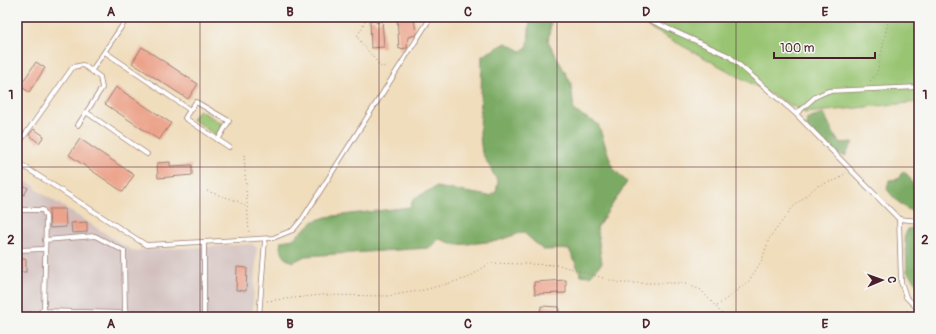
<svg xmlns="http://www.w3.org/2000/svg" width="936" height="334" viewBox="0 0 936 334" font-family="Pangolin,sans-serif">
<rect width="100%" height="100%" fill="#f6f6f2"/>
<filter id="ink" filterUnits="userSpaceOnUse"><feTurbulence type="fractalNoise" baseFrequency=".025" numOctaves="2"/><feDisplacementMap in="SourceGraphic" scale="8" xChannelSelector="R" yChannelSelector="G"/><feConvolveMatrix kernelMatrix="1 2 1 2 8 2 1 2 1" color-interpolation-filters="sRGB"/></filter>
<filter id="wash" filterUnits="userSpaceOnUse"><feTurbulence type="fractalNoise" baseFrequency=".012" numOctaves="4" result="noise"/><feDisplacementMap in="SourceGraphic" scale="16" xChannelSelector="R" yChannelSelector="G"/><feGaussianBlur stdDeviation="0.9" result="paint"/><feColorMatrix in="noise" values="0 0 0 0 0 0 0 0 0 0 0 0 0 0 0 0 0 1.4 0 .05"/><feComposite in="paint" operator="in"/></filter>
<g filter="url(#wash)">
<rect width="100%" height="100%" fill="#f0ddbc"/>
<!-- industrial -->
<polygon fill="#d1bfbd" points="17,177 35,186 37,190 133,251 252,244 257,248 252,317 17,317"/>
<!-- green -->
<g fill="#99c572" stroke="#72724e">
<polygon points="630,17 919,17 919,102 805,113"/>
<polygon points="199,110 224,125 217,136 192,119"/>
</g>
<!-- forest -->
<g fill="#7aaa64" stroke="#626448">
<polygon points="530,17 546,17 551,23 548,41 571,83 574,111 598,124 613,168 627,182 597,228 602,263 590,276 581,275 569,249 543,250 523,232 497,241 457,245 439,239 429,248 305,256 293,262 286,259 280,248 281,241 293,239 314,221 326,217 410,207 413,199 436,187 489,196 496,192 498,182 482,153 480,136 482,56 506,43 521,51 528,46"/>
<polygon points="824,114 836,138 840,143 853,142 845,156 833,153 806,126 807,119"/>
<path d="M903 171C916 180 910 188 919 197V213C907 212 894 199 887 189L889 180 898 179Z"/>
<polygon points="916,227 919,228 919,287 907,272 906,245 904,237 908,229"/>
</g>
<g id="blocks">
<!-- building -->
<g fill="#eca38b">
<polygon points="397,17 414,17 416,35 408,37 407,48 399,49"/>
<polygon points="382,19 384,47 371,48 370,20 374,20 377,23"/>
<polygon points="142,47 198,84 188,99 132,63"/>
<polygon points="36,62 45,68 29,92 20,86"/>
<polygon points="116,87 171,123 159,140 105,104"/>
<polygon points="34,129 44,136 39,143 29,135"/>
<polygon points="80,139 134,175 123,192 69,155"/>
<polygon points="170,162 170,166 192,165 192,175 158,178 157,163"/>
<polygon points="17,182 28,188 24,195 17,191"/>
<polygon points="49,209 65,209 66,227 50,228"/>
<polygon points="87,222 87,232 72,233 71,223"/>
<rect x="17" y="259" width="9" height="13"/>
<polygon points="237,267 247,268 246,291 236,290"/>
<polygon points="566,280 566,293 535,294 534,282"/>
<polygon points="541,306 559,307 559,317 540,317"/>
</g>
</g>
</g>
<g filter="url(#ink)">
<use href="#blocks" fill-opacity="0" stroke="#9d7e74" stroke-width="1"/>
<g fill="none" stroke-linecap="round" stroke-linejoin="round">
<!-- service casing -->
<g stroke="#9d7e74" stroke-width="5.5">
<g id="service">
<polyline points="643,17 729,56 796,114 899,219 901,282 906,297 919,310"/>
<polyline points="377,20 377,17"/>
<polyline points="105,52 190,110 185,118 229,147"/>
<polyline points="92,70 128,17"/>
<polyline points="190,110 196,102 229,121 218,140"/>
<polyline points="86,112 147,154"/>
<polyline points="796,114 815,97 828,91 919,87"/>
<polyline points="17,146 73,67 83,65 100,77 102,88 78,125"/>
<polyline points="17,162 146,245 273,238 293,230 303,218 431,17"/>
<polyline points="17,210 43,210 46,217 44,309 38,314 17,315"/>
<polyline points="899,219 919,221"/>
<polyline points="17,250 45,249"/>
<polyline points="42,311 125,313 124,251 95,236 45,240"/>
<polyline points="204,317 204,242"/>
<polyline points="259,317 265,240"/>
</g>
</g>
<!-- path -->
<g stroke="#9d7e74" stroke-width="1" stroke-dasharray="1 3" stroke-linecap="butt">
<polyline points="367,17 357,37 382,68 386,65"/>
<polyline points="868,84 877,73 889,17"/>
<polyline points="244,155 249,234"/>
<polyline points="207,191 240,202 247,208"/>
<polyline points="267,301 322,295 388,296 424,290 468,278 490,263 559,265 620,283 683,283 701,290 725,317"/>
<polyline points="717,306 749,281 762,260 769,239 792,208 817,186 839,179 846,172"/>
<polyline points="902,317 909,308"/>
</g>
<!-- service -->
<use href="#service" stroke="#fff" stroke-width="4"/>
</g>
</g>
<!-- grid -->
<path fill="none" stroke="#4a1f2b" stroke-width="1" stroke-opacity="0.55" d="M200 17V317M379 17V317M557 17V317M736 17V317M17 167H919"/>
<!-- margin -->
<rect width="936" height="334" fill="none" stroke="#f6f6f2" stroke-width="44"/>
<!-- north arrow -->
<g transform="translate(882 280) rotate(88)" stroke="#f6f6f2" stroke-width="3" paint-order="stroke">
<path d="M0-3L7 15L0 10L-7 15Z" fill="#4a1f2b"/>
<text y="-6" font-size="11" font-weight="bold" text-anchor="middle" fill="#4a1f2b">С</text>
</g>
<!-- scale -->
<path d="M774 52v6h101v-6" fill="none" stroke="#4a1f2b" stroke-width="2"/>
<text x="780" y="52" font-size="12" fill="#4a1f2b" stroke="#f6f6f2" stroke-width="3" paint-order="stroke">100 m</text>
<rect x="22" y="22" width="892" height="290" fill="none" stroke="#4a1f2b" stroke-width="1.5"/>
<g font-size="13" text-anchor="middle" font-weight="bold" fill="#4a1f2b">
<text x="111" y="16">A</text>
<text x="290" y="16">B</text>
<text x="468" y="16">C</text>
<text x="646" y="16">D</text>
<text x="825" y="16">E</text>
<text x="11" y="99">1</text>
<text x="925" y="99">1</text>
<text x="11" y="244">2</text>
<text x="925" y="244">2</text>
<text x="111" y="328">A</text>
<text x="290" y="328">B</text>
<text x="468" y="328">C</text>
<text x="646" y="328">D</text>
<text x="825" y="328">E</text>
</g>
</svg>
